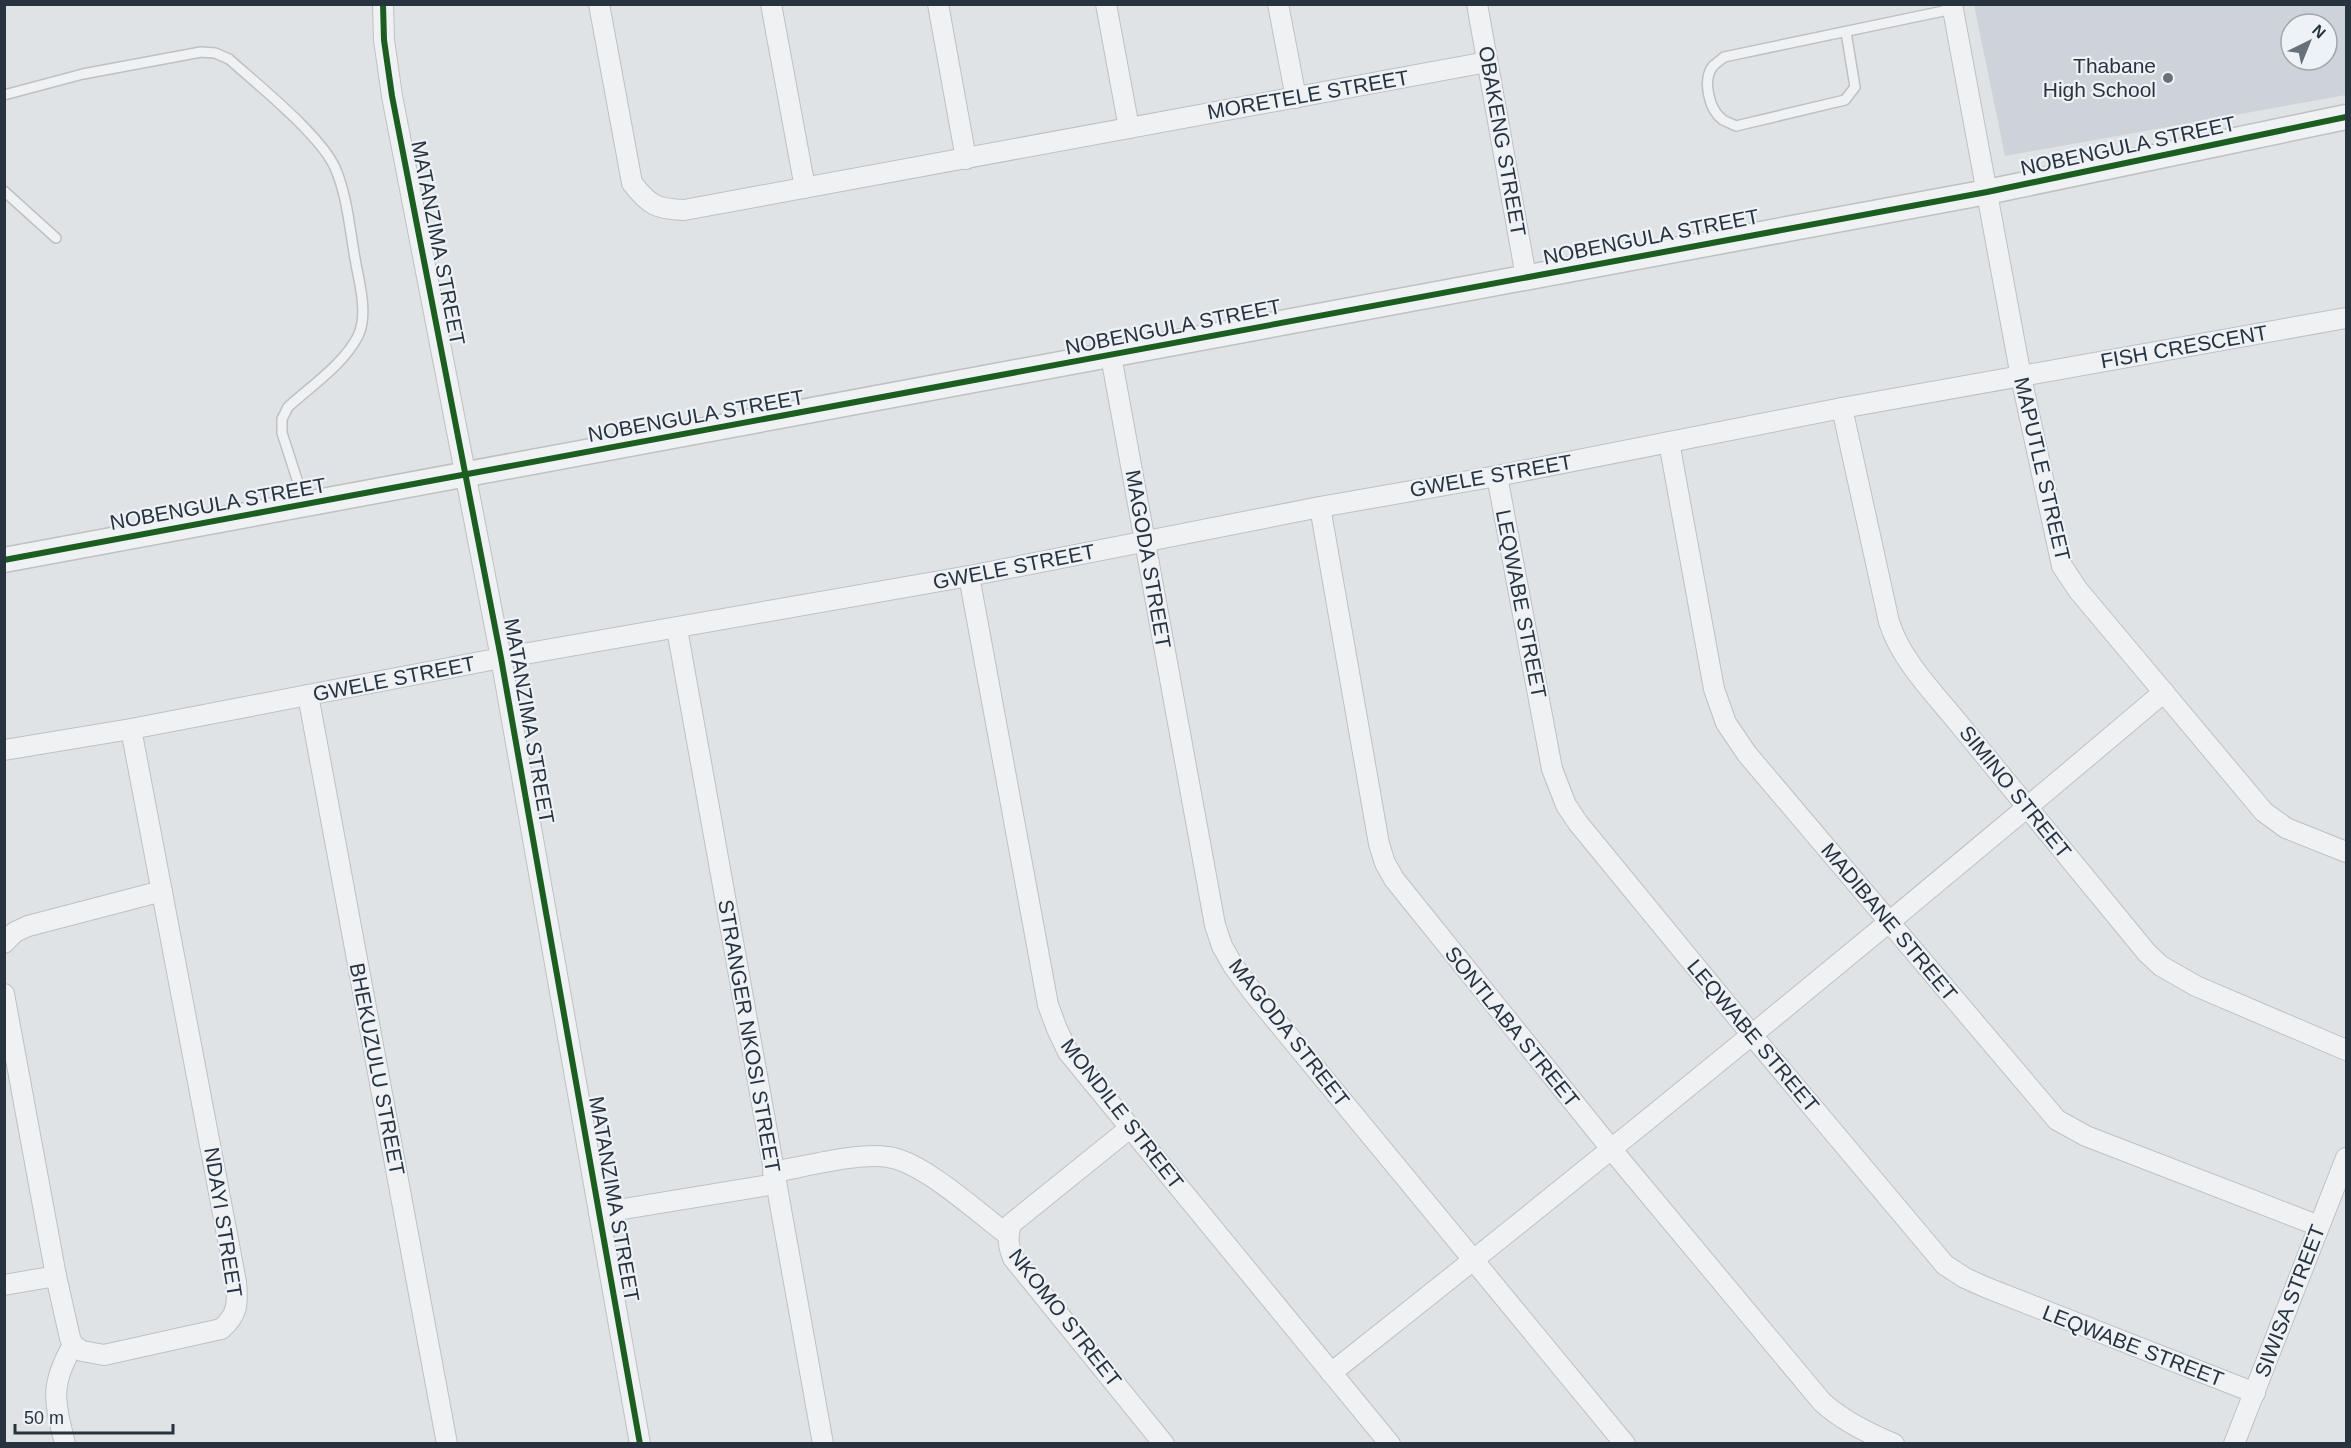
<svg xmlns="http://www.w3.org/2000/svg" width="2351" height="1448" viewBox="0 0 2351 1448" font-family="Arial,sans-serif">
<rect width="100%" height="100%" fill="#e0e3e6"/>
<!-- built -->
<path fill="#ced3d9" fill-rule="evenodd" d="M1974 5H2346V95L2005 156ZM2291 24H2327V60H2291Z"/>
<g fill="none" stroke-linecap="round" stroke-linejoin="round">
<!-- service casing -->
<g stroke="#bec1c4" stroke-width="12">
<g id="service">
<path d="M1846 32 1855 87 1845 100 1736 126C1732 124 1727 122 1723 120 1709 110 1702 80 1713 66 1716 63 1721 60 1724 57L1953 9"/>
<path d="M4 95 83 74 201 52 215 53 229 59C258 85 323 137 336 170 348 199 350 233 356 264 360 286 368 315 358 336 343 365 311 386 288 407L282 419V433L305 504"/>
<polyline points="4,191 56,238"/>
</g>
</g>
<!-- minor casing -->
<g stroke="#bec1c4" stroke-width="22">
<g id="minor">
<polyline points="383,4 384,40 392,96 501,658 640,1444"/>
<path d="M599 4 632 183C649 205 656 209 684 210L1487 62"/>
<polyline points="771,4 805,188"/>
<polyline points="938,4 966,159"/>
<polyline points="1106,4 1129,128"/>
<polyline points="1278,4 1296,98"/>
<polyline points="1477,4 1526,277"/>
<polyline points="1952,4 2021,377 2062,566 2078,590 2264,812 2286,828 2346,852"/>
<polyline points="1111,356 1215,925 1222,946 1234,967 1255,995 1625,1444"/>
<path d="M1842 408 1889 622C1902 663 1938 697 1964 730 2025 805 2086 879 2147 953L2161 966 2196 986 2346 1050"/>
<polyline points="1669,442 1714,689 1726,723 1747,754 2057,1120 2086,1136 2319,1226"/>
<polyline points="1497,476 1552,769 1566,805 1578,823 1751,1034 1945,1265 1965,1278 1985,1287 2255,1393"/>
<path d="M1320 507 1379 844 1385 863 1394 879 1612 1150 1822 1402C1843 1421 1867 1433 1894 1444"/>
<polyline points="969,576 1048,1005 1057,1029 1068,1052 1390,1444"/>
<polyline points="677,629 823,1444"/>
<polyline points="308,695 447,1444"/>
<polyline points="4,750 131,729 501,658 969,576 1320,507 1497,476 1842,408 2346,318"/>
<polyline points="4,943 15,932 28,926 162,891"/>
<path d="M4 994 56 1276 70 1338 73 1345 82 1351 104 1355 221 1329C238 1315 238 1303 236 1282L131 729"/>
<path d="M1130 1128 1011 1224C1007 1237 1008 1245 1013 1258L1164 1444"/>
<path d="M773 1172C804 1167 859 1152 888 1157 924 1162 978 1213 1008 1235"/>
<polyline points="599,1213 775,1184"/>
<polyline points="4,1285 56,1276"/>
<path d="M1331 1373C1612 1151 1890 924 2164 692"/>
<path d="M65 1444C54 1399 50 1385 73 1345"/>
<polyline points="2234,1444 2346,1158"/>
</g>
</g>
<!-- tertiary casing -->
<g stroke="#bec1c4" stroke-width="27">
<polyline id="tertiary" points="4,560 1987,192 2346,117"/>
</g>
<!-- service -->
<use href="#service" stroke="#f0f1f2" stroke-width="9"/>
<!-- minor -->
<use href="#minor" stroke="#f0f1f2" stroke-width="20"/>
<!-- tertiary -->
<use href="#tertiary" stroke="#f0f1f2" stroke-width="24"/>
<!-- cycleway casing -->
<g stroke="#eef2f6" stroke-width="10">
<g id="cycleway">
<polyline points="383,4 384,40 392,96 501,658 640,1444"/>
<polyline points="4,560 1987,192 2346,117"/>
</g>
</g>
<!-- cycleway -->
<use href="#cycleway" stroke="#1b5e20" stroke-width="6"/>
</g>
<!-- markers -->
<circle fill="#687179" stroke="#eef2f6" stroke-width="2" cx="2168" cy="78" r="6"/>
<g text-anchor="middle" stroke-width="4.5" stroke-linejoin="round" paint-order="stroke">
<!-- poi labels -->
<g font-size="21" fill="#27333f" stroke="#eef2f6" text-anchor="end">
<text x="2156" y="73">Thabane<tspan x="2156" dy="24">High School</tspan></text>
</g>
<!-- street labels -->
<g font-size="21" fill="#27333f" stroke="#eef2f6">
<text transform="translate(1308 95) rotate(-10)" y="7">MORETELE STREET</text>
<text transform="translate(1502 141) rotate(80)" y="7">OBAKENG STREET</text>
<text transform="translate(2128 146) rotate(-12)" y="7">NOBENGULA STREET</text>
<text transform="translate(1651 237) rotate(-11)" y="7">NOBENGULA STREET</text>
<text transform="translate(438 243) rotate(79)" y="7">MATANZIMA STREET</text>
<text transform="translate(1173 327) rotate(-11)" y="7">NOBENGULA STREET</text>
<text transform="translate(2184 347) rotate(-10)" y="7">FISH CRESCENT</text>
<text transform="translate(696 416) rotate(-10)" y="7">NOBENGULA STREET</text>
<text transform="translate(2042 469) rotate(77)" y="7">MAPUTLE STREET</text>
<text transform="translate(1491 476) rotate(-10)" y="7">GWELE STREET</text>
<text transform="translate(218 504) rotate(-10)" y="7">NOBENGULA STREET</text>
<text transform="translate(1148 559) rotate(80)" y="7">MAGODA STREET</text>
<text transform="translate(1014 567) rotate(-11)" y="7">GWELE STREET</text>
<text transform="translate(1521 604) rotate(79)" y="7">LEQWABE STREET</text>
<text transform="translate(394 679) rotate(-11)" y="7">GWELE STREET</text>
<text transform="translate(529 721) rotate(80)" y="7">MATANZIMA STREET</text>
<text transform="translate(2015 792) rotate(51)" y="7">SIMINO STREET</text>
<text transform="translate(1889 922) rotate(50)" y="7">MADIBANE STREET</text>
<text transform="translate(1512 1027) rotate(51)" y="7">SONTLABA STREET</text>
<text transform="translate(1289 1033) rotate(52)" y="7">MAGODA STREET</text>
<text transform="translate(749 1036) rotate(80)" y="7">STRANGER NKOSI STREET</text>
<text transform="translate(1753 1036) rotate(50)" y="7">LEQWABE STREET</text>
<text transform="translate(377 1069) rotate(79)" y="7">BHEKUZULU STREET</text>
<text transform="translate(1122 1114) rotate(52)" y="7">MONDILE STREET</text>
<text transform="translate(614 1199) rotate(80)" y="7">MATANZIMA STREET</text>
<text transform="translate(223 1222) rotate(81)" y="7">NDAYI STREET</text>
<text transform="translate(2290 1301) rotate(-69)" y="7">SIWISA STREET</text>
<text transform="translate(1065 1318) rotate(52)" y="7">NKOMO STREET</text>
<text transform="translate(2133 1346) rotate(21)" y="7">LEQWABE STREET</text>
</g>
</g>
<!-- border -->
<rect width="2351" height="1448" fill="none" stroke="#27333f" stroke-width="12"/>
<!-- north arrow -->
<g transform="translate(2309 42) rotate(43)"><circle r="28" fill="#eef2f6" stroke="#9ea6ad" stroke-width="1.5"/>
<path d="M0-4.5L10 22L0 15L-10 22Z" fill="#687179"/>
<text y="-9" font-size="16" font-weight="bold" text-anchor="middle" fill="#27333f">N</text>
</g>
<!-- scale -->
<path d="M15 1424v9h158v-9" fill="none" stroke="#27333f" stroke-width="3"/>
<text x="24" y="1424" font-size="18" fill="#27333f" stroke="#eef2f6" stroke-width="4.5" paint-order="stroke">50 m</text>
</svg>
